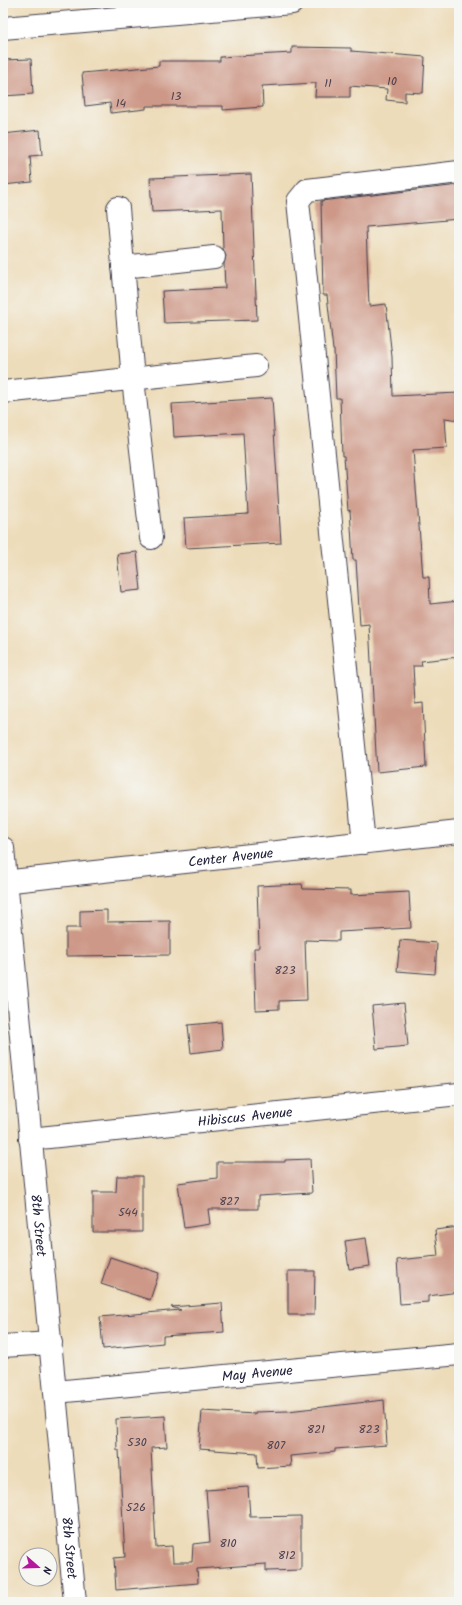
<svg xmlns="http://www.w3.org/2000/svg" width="462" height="1605" viewBox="0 0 462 1605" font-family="Kalam,sans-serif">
<rect width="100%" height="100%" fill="#f6f6f2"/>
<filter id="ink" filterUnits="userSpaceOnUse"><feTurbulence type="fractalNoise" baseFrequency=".025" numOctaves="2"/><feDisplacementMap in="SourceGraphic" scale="8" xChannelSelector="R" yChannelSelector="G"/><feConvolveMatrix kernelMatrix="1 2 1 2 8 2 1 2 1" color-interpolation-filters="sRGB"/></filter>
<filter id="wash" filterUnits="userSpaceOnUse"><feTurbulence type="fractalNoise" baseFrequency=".012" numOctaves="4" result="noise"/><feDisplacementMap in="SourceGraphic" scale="16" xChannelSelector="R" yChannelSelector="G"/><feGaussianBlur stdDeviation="0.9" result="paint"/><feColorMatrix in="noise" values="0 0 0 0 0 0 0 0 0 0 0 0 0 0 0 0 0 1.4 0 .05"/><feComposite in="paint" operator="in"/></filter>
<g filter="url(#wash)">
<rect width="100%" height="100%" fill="#eddcb9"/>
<g id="blocks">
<!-- building -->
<g fill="#cd9887">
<polygon points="292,47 351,48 351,51 425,57 423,93 405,92 405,102 386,100 387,89 350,86 350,97 315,97 316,83 262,86 263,107 223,110 223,106 146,106 146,109 111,113 110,103 85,106 82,73 159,66 159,61 220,61 220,57 292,53"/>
<polygon points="31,59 33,94 3,96 3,60"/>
<polygon points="40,130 42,155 30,156 32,182 3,185 3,134"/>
<polygon points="251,174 257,320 164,323 162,291 225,288 224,264 226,256 223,249 222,209 152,212 150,178"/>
<polygon points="459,185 459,219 366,227 369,306 386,304 392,357 393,396 459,393 459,420 445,418 447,448 413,450 423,577 429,577 430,604 459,601 459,657 421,661 422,666 413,666 415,704 423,703 426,767 377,772 369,624 360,625 356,560 353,560 350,510 348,511 344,456 342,456 340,398 336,398 334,350 333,350 327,295 323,295 321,201"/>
<polygon points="272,398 281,543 186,548 184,518 248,514 243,433 174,437 172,404"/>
<polygon points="137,552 141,590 121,592 117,554"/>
<polygon points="302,884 303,889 351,890 351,895 409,892 411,928 339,932 339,941 305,940 307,1000 279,1001 279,1009 256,1010 254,948 259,948 257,886"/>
<polygon points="107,910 107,922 170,921 170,955 66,956 66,928 80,928 80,911"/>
<polygon points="400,940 437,943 435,974 397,971"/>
<polygon points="404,1003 408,1046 376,1049 372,1006"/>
<polygon points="221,1022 223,1049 191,1053 188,1025"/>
<polygon points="310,1159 312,1193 258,1196 258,1209 208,1209 210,1224 184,1228 178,1183 217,1178 217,1162 285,1162 285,1160"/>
<polygon points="117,1176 142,1176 142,1232 93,1232 93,1192 116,1192"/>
<polygon points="459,1227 459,1292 428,1296 428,1302 400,1304 397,1260 438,1256 435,1230"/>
<polygon points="366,1238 370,1266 349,1269 345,1241"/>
<polygon points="110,1257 159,1273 150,1300 101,1284"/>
<polygon points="288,1271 315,1271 314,1315 288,1315"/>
<polygon points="222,1303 224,1332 163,1336 163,1343 103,1349 100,1317 181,1310 171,1307"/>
<polygon points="384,1400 387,1445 335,1449 335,1452 290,1456 291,1466 258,1468 257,1453 199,1449 202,1411 255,1414 255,1412 288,1411"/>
<polygon points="165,1416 167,1447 151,1448 156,1547 172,1546 173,1562 192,1562 193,1544 210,1542 206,1490 248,1487 250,1517 301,1516 301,1570 266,1571 266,1564 197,1569 198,1583 116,1590 114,1558 125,1557 119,1450 117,1450 116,1419"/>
</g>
</g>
</g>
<g filter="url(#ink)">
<use href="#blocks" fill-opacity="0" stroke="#403e4e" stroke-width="1"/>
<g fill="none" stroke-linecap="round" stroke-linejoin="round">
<!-- minor casing -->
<g stroke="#403e4e" stroke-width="24">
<g id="minor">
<polyline points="3,28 292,3"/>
<polyline points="118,208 133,379 151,538"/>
<polyline points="123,267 214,257"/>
<polyline points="3,392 256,366"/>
<polyline points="364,843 298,201 307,190 459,172"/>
<path id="s1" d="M3 848 75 1602"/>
<path id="s2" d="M3 882 459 832"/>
<path id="s3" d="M30 1139 459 1094"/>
<polyline points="3,1346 51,1343"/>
<path id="s4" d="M55 1392 459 1354"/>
</g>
</g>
<!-- minor -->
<use href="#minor" stroke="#fff" stroke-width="22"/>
</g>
</g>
<g text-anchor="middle" stroke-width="4" stroke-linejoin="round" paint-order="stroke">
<!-- number labels -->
<g font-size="12" fill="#4d404e">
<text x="392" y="85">10</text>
<text x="328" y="87">11</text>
<text x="176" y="100">13</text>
<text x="121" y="107">14</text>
<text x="285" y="974">823</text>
<text x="229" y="1205">827</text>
<text x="128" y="1216">544</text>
<text x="316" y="1433">821</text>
<text x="369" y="1433">823</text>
<text x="137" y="1446">530</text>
<text x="276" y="1449">807</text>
<text x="136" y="1511">526</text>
<text x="228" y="1547">810</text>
<text x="287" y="1559">812</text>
</g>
<!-- street labels -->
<g font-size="14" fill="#22223b" stroke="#f6f6f2">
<text dy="5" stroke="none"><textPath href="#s2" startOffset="229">Center Avenue</textPath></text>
<text dy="5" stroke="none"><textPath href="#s3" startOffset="216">Hibiscus Avenue</textPath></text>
<text dy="5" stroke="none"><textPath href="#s1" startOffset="379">8th Street</textPath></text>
<text dy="5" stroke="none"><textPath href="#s4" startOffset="203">May Avenue</textPath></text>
<text dy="5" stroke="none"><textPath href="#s1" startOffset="703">8th Street</textPath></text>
</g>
</g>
<!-- margin -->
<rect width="462" height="1605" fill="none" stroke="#f6f6f2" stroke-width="16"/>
<!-- north arrow -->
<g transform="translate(38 1567) rotate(110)"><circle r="19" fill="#f6f6f2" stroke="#a1a1a9"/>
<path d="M0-3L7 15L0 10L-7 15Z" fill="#b5179e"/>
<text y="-6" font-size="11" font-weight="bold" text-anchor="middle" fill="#22223b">N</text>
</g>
</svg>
